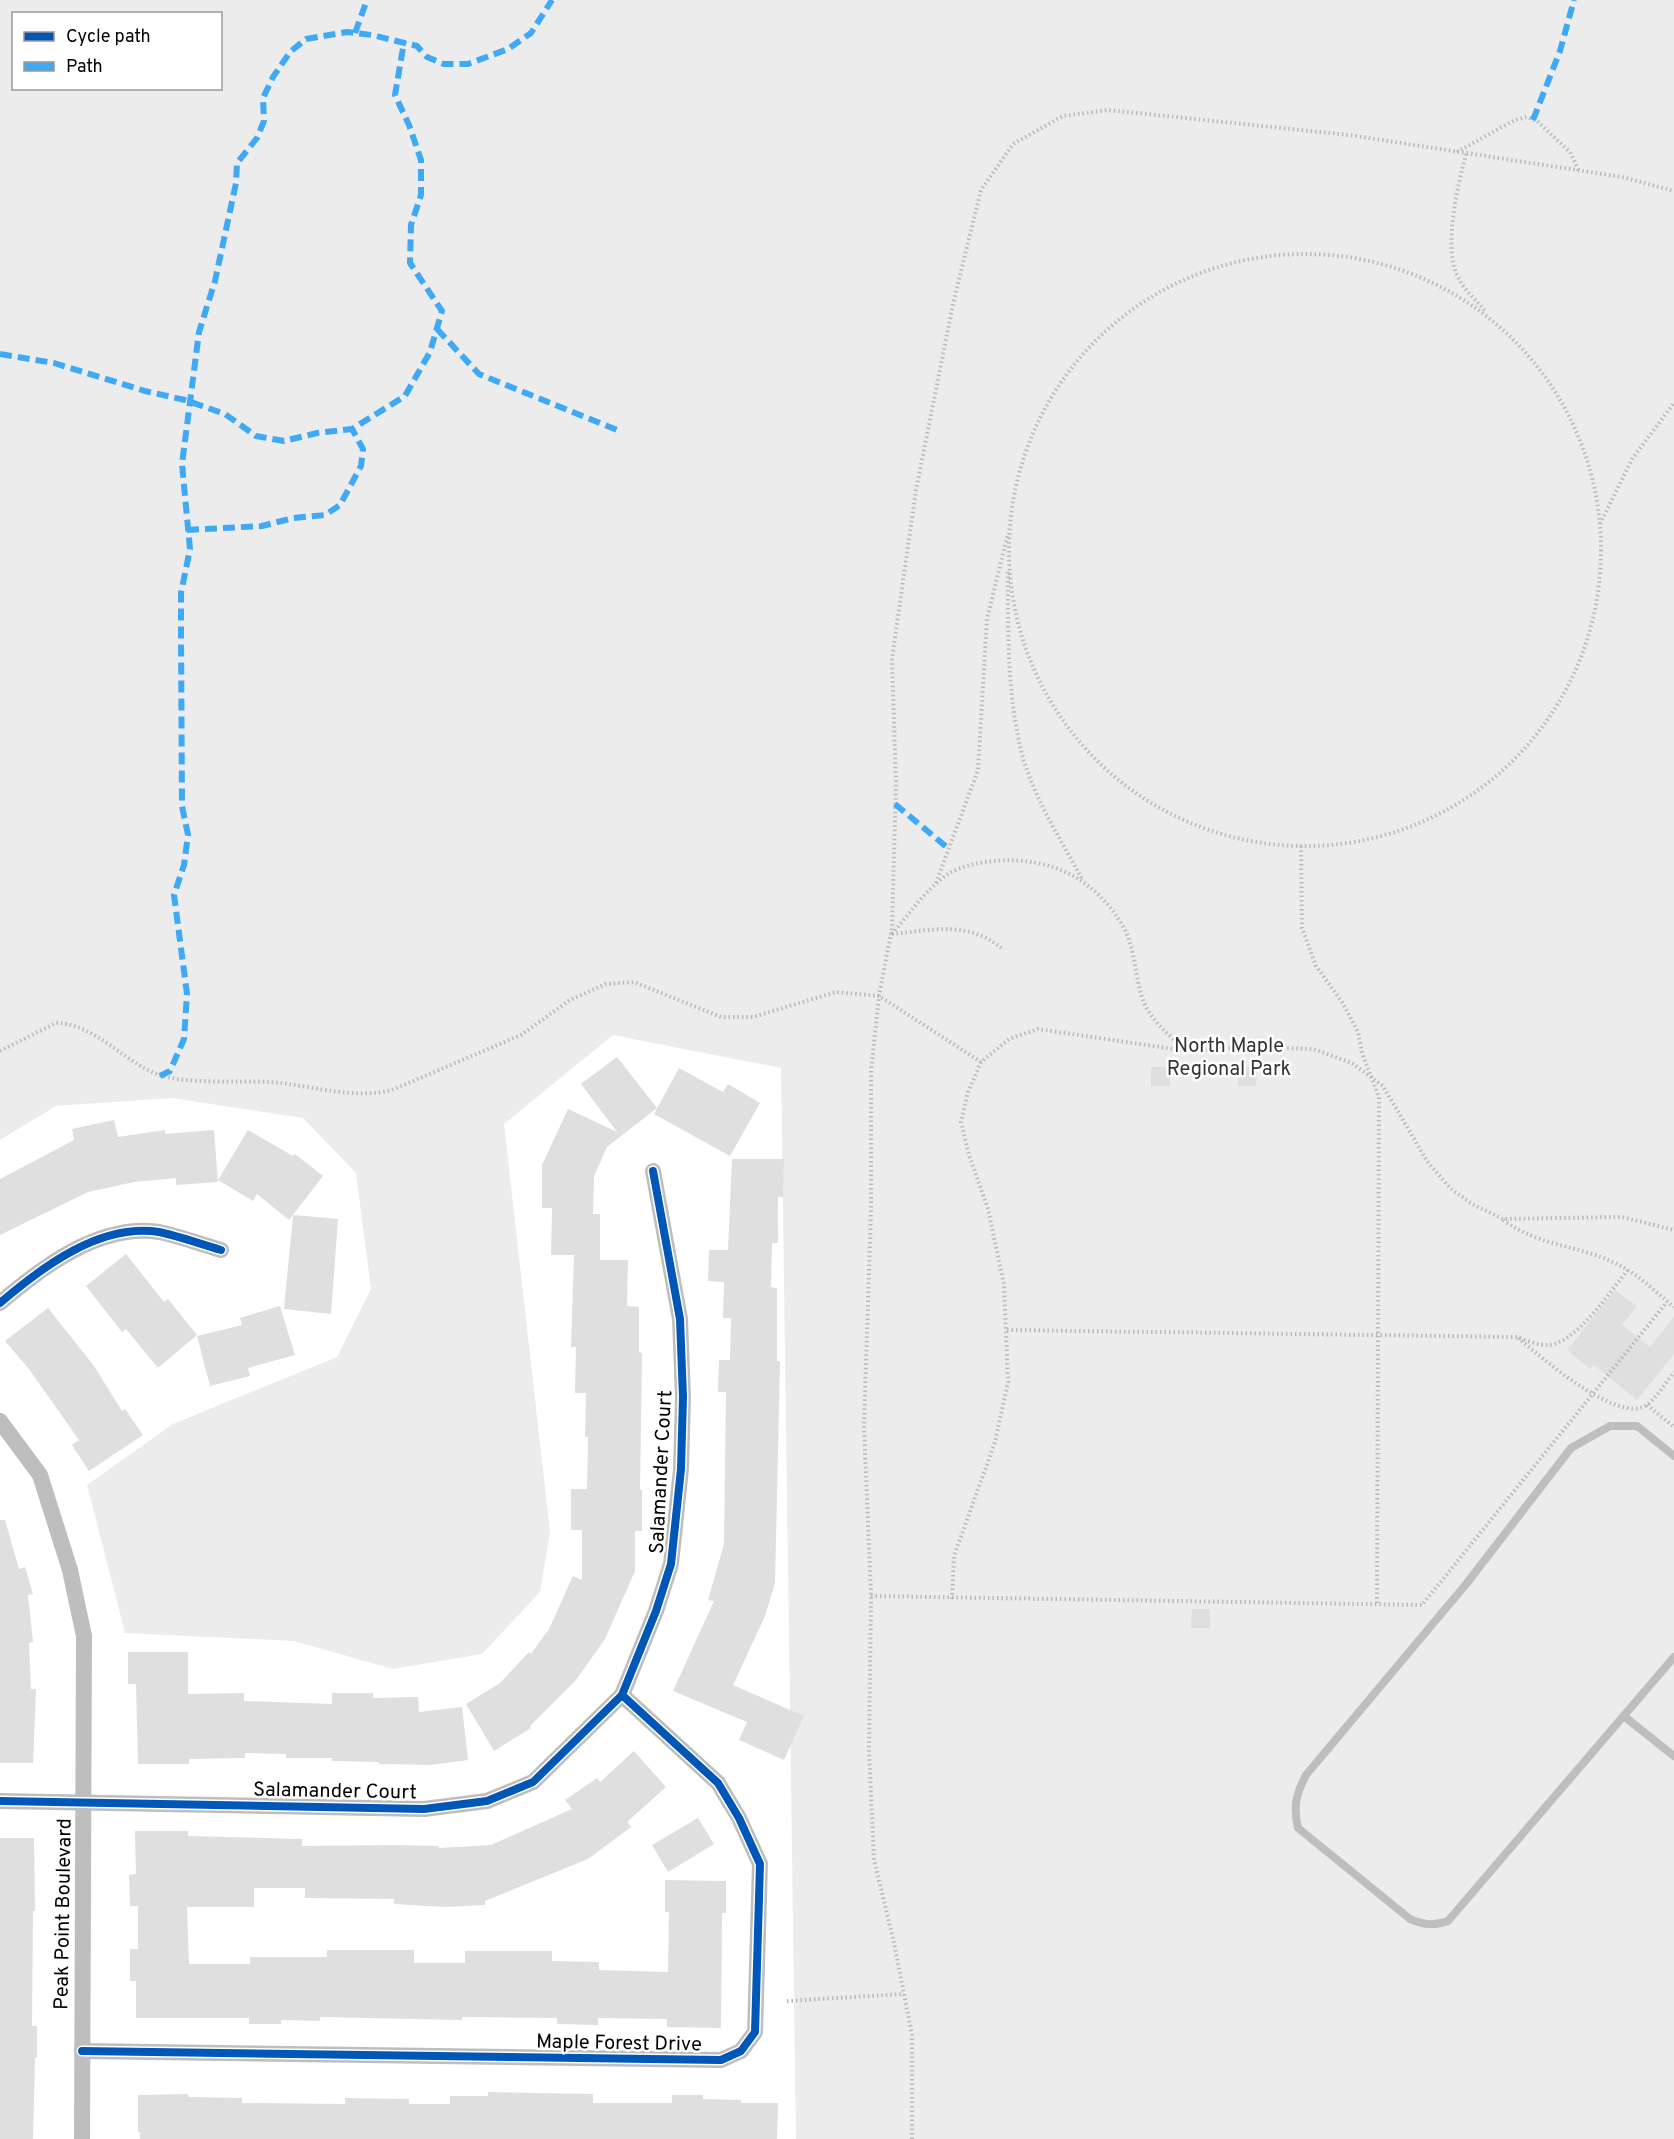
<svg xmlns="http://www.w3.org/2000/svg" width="1674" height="2139" viewBox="0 0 1674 2139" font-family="Overpass,sans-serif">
<rect width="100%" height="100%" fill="#fff"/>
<!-- green -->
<path fill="#ececec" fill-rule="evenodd" d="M0 0H1674V2139H796L781 1068 613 1035 504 1124 550 1532 540 1592 482 1654 393 1669 294 1641 125 1633 87 1485 173 1424 337 1357 371 1289 356 1173 303 1118 172 1098 56 1106 0 1140ZM14 14H220V88H14Z"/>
<!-- building -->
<g fill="#dfdfdf">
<polygon points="617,1057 657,1108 607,1147 594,1176 593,1214 600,1214 600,1260 628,1260 627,1306 639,1307 639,1352 642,1353 640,1490 642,1490 642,1531 635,1531 635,1571 605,1639 576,1680 530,1726 531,1728 494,1751 466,1704 500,1683 529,1652 531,1654 549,1629 573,1576 582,1580 582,1530 571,1530 571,1489 587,1489 588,1437 585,1437 586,1393 575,1393 576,1347 571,1347 574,1255 551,1255 552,1208 542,1208 542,1165 568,1109 617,1132 581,1084"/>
<rect x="1151" y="1067" width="19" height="19"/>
<polygon points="1238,1067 1257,1067 1256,1086 1238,1086"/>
<polygon points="679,1068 723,1092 728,1084 760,1103 730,1156 654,1114"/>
<polygon points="114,1120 118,1137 165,1130 165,1134 214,1130 218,1182 176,1185 176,1178 134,1182 88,1192 0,1235 0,1179 74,1140 72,1129"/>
<polygon points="248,1130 293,1156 295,1154 323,1176 289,1220 257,1194 253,1201 218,1180"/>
<polygon points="732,1159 784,1159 783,1197 778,1197 778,1243 772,1243 771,1287 777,1288 777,1361 780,1361 775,1583 765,1616 733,1685 804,1716 784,1760 739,1740 747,1722 673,1691 714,1601 708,1600 724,1544 726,1392 718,1392 719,1360 730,1360 731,1318 723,1318 724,1282 708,1281 709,1250 728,1250"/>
<polygon points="293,1215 338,1219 331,1314 284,1309"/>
<polygon points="126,1254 164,1302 168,1299 197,1335 158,1368 126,1329 122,1332 86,1286"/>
<polygon points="1615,1290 1637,1306 1622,1325 1650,1347 1674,1317 1674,1354 1637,1400 1594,1365 1590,1369 1567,1350"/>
<polygon points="280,1306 295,1355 248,1368 250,1376 210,1386 197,1336 242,1325 240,1318"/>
<polygon points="48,1308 94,1366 122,1411 125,1409 143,1435 89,1471 72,1445 79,1440 29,1369 5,1341"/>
<polygon points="0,1520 5,1520 19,1569 25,1567 33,1594 28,1595 33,1642 29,1643 31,1689 36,1689 33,1763 0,1763"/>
<polygon points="1192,1609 1210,1609 1210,1628 1191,1628"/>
<polygon points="128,1652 188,1652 188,1694 244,1693 244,1701 332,1704 332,1693 373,1693 373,1698 418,1697 419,1712 462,1707 468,1760 431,1765 379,1764 379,1762 332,1761 332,1758 286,1758 286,1754 245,1753 245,1758 189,1759 189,1764 138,1764 136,1684 128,1684"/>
<polygon points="634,1751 666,1787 627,1822 631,1827 588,1859 485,1901 485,1905 445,1907 394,1904 394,1899 305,1898 305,1888 254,1888 254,1907 187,1907 189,1964 250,1964 250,1957 327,1957 327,1950 414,1950 414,1963 465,1963 465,1951 552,1951 552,1961 599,1962 599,1970 668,1972 669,1912 665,1912 665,1880 726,1881 726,1913 722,1913 721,2028 667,2027 667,2019 598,2018 598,2025 557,2024 557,2018 462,2017 462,2020 320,2017 320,2021 281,2020 281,2024 249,2024 249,2018 136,2018 136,1981 130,1981 130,1949 138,1949 138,1906 130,1906 129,1875 136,1874 135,1831 188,1831 188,1836 302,1839 302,1846 395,1845 439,1846 439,1848 491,1845 572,1809 565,1800 597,1778 600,1782"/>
<polygon points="698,1818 714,1844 668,1872 652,1845"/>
<polygon points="0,1838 34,1838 35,1911 33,1911 32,2026 37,2026 37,2058 35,2058 33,2139 0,2139"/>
<polygon points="488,2092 593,2094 593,2103 672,2103 672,2095 703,2095 703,2099 741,2100 741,2103 778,2103 777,2139 140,2139 140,2132 138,2132 138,2095 188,2094 189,2097 242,2098 242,2103 345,2104 345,2098 409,2099 409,2104 450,2104 450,2096 488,2096"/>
</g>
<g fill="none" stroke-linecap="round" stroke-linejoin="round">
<!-- path -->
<g stroke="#b9b9b9" stroke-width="4" stroke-dasharray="1.5 3" stroke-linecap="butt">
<polyline points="1457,152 1515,120 1527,117 1537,121 1570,152 1579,171"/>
<path d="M1466 154C1458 184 1442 251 1459 279 1465 291 1477 301 1486 312"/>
<circle cx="1305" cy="550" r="296"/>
<polyline points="1600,524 1632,459 1674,403"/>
<path d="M1008 572C1008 630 1007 688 1020 746 1030 792 1060 838 1082 879"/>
<polyline points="1301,846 1302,928 1316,966 1342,1002 1358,1032 1362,1053 1379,1097 1377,1604"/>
<polyline points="936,883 978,770 987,619 1008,533"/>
<path d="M892 934C909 914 926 889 948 874 961 866 980 862 995 861 1051 856 1096 879 1124 928 1137 952 1134 983 1146 1007 1156 1025 1171 1037 1186 1050"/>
<path d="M892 934C935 930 968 920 1004 950"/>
<path d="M0 1051 56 1023C93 1023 123 1061 157 1074 185 1085 239 1080 270 1082 312 1085 351 1100 392 1090L521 1035 570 1000 606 984 634 982 721 1017H753L836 992 879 996 981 1062"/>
<path d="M1503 1220C1542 1248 1578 1244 1619 1265 1639 1275 1657 1293 1674 1307"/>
<path d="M1007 1330 1517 1337C1526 1340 1539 1346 1548 1345 1577 1343 1610 1291 1628 1270"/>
<path d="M1518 1338C1540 1356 1620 1427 1648 1404 1658 1396 1666 1382 1674 1372"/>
<polyline points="1647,1405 1674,1427"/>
<polyline points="871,1596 1422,1605 1667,1302"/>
<polyline points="952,1599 954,1556 995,1442 1008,1382 1004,1285 988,1209 969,1155 961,1122 968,1092 981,1062 1009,1039 1038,1029 1187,1051 1248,1047 1313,1049 1352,1063 1383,1086 1427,1161 1450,1188 1472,1204 1503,1219 1622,1217 1674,1230"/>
<polyline points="787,2001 904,1994"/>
<polyline points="912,2139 912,2035 894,1943 874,1860 869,1750 871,1596 864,1425 871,1211 871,1071 879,996 892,928 896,783 892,659 916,490 953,304 981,190 1013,144 1063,116 1108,110 1349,135 1622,177 1674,191"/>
</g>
<!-- service -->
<g stroke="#bebebe" stroke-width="8">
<path d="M1674 1456 1637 1426H1610L1571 1448 1467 1583 1306 1775C1296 1794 1293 1807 1298 1828L1410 1919C1424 1925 1434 1926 1448 1921L1674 1657"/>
<polyline points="1625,1717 1674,1756"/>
</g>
<!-- minor -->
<g stroke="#bebebe" stroke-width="16">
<path d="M0 1303C42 1267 100 1223 159 1232 179 1236 200 1244 221 1250"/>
<polyline points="0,1421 40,1475 70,1570 84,1636 82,2139"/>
<polyline points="0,1801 424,1809 487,1801 533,1782 622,1695 656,1611 671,1564 681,1469 683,1397 680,1319 653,1171"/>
<polyline points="82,2051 721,2060 741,2051 755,2032 760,1864 739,1818 718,1783 622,1695"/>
</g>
<!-- quiet -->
<g stroke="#3fa9f5" stroke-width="6" stroke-dasharray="12 6" stroke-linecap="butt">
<polyline points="355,33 367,0"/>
<polyline points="1533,120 1560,51 1574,0"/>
<polyline points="437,329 479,374 617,430"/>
<polyline points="0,354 54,363 145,391 185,400 225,414 256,436 284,441 317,433 352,429 405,396 430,352 442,311 410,263 411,225 421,195 421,160 409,125 395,95 404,42"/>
<polyline points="187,530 262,526 293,518 325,515 340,505 361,466 363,449 352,429"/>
<polyline points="895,804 949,849"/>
<polyline points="160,1076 170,1071 184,1039 187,994 174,895 184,865 188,835 182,806 181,637 181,593 190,549 182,464 199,332 215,281 236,183 237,163 257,138 264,121 263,98 273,77 290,52 306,39 347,32 372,35 417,46 427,57 444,64 468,64 508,49 531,33 552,0"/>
</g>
<!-- cycleway casing -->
<g stroke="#fff" stroke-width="11">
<g id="cycleway">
<path d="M0 1303C42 1267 100 1223 159 1232 179 1236 200 1244 221 1250"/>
<polyline points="0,1801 424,1809 487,1801 533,1782 622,1695 656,1611 671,1564 681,1469 683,1397 680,1319 653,1171"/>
<polyline points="82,2051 721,2060 741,2051 755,2032 760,1864 739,1818 718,1783 622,1695"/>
</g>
</g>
<!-- cycleway -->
<use href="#cycleway" stroke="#0057b8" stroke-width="8"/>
</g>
<g text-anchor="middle" stroke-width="5" stroke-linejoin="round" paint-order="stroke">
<!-- park labels -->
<g font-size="20" fill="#333" stroke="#fff">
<text x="1229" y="1052">North Maple<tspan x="1229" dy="23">Regional Park</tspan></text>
</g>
<!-- street labels -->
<g font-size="20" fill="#000" stroke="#fff">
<text transform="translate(660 1472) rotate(-87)" y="7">Salamander Court</text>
<text transform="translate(335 1790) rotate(1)" y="7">Salamander Court</text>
<text transform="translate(62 1914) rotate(-89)" y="7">Peak Point Boulevard</text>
<text transform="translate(619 2042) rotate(1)" y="7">Maple Forest Drive</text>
</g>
</g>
<!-- legend -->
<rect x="12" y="12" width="210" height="78" fill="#ffffff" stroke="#999999" stroke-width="1.5"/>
<rect x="24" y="32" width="30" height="9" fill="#0057b8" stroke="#999999" stroke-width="1.5"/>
<text x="66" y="42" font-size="18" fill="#000000">Cycle path</text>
<rect x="24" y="62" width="30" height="9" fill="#3fa9f5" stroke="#999999" stroke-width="1.5"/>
<text x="66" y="72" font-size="18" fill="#000000">Path</text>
</svg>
